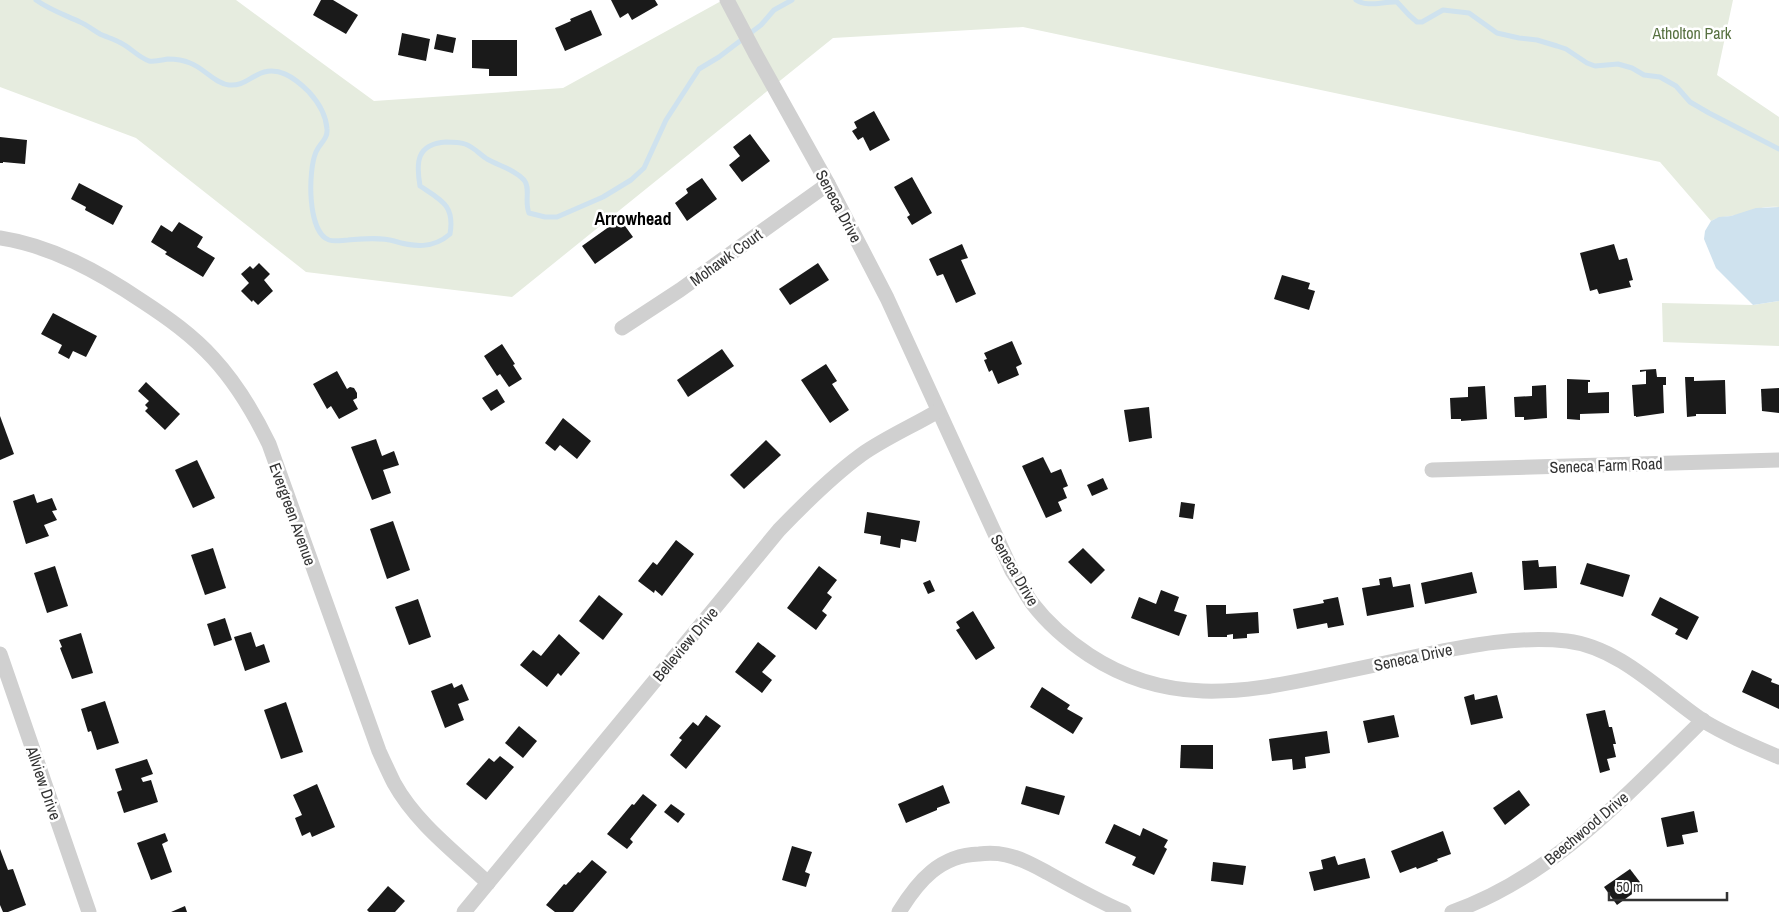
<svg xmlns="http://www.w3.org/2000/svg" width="1779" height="912" viewBox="0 0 1779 912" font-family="'Archivo Narrow',sans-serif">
<rect width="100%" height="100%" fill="#fff"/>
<!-- green -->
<g fill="#e6ecdf">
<path d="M0 0H236L374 101 563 88 723 0H1733L1717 75 1779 117V207C1761 205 1747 213 1731 216 1723 217 1718 217 1711 221L1660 162 1023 27 833 38 512 297 306 272 136 138 0 87Z"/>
<polygon points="1779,301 1779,346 1663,342 1662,303 1753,305"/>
</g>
<!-- water -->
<polygon fill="#cfe2ee" points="1779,207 1779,301 1753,305 1716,268 1704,239 1705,231 1711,221 1719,217 1731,216 1756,208"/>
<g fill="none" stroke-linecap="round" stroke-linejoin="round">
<!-- stream -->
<g stroke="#cfe2ee" stroke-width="5">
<path d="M36 0C50 10 65 15 80 22 87 25 93 30 100 34 106 37 114 39 121 43 131 48 138 57 149 61 155 62 162 60 168 59 176 59 183 60 190 63 204 68 214 83 229 85 241 86 247 80 257 75 277 64 295 78 309 92 319 103 326 114 327 129 328 139 320 143 316 152 308 170 307 232 329 240 335 242 343 240 348 240 363 239 380 237 394 241 414 247 433 249 450 234 455 205 441 200 420 186 416 163 416 144 446 142 452 142 459 142 465 144 474 147 479 154 487 159 499 166 514 169 524 180 531 188 524 201 529 213L545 217H557L603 197 631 180 644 168 666 120 699 69 719 57 761 25 774 10 792 0"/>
<path d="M1356 0C1368 8 1383 1 1397 2L1409 15 1417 22H1422L1443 10 1469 13 1497 33 1519 38 1537 40 1557 46 1566 49 1587 63 1595 66 1618 64 1632 68 1644 75 1660 77 1676 86 1690 102 1709 113 1779 149"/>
</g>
</g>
<!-- building -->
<g fill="#1a1a1a">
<polygon points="321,0 333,0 358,15 346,34 313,15"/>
<polygon points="611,0 655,0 658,5 632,20 628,13 620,18"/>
<polygon points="591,10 602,35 565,51 555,28 571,21 570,19"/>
<polygon points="402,33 430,39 426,61 398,55"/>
<polygon points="437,34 456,38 453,53 434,49"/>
<polygon points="472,40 517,40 517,76 489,76 489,69 472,68"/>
<polygon points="874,111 890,140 870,151 863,137 858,140 852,131 857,128 854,122"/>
<polygon points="750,134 770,161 742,182 729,165 740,156 733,147"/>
<polygon points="0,137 27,140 25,164 3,162 3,163 0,163"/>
<polygon points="912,177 932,213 912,225 907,217 910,215 894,187"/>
<polygon points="702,178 717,199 687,221 675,203 688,193 686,189"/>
<polygon points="79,183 123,206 113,225 85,210 86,207 71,199"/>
<polygon points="620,219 633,237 595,264 582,246"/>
<polygon points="179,222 203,237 197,247 215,258 203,277 165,254 167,252 151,242 161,225 172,232"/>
<polygon points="962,244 968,258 961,260 976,294 956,303 943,274 937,276 929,259"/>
<polygon points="1614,244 1619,260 1627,258 1633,280 1629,281 1631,287 1599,294 1597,289 1590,291 1580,253"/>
<polygon points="259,263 270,274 264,280 273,291 258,305 253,300 252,302 241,291 249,283 241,274 250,266 253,269"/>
<polygon points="818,263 829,280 790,305 779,289"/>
<polygon points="1282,275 1310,283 1308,289 1315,291 1309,310 1274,299"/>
<polygon points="53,313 97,336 86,357 73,351 69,359 58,353 62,345 41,334"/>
<polygon points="1012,341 1022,364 1016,367 1019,375 998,384 992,370 989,372 984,360 987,359 984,353"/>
<polygon points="502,344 515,364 513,365 522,379 509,387 500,374 497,376 484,356"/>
<polygon points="722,349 734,366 688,397 677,380"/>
<polygon points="826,364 837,381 832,384 849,410 830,423 801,380"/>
<polygon points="1656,369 1657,377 1666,377 1666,385 1663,385 1664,413 1636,417 1636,416 1634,416 1632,385 1646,384 1646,371 1640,372 1640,370"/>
<polygon points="337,371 347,389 350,387 354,388 357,393 357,398 353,400 358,409 339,419 331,406 327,409 313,384"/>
<polygon points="1685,377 1694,377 1694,381 1725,380 1726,414 1696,414 1696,416 1687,417"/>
<polygon points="1567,379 1590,380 1590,382 1588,382 1588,393 1609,392 1609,413 1580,414 1580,420 1567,419"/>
<polygon points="146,382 180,414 165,430 145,411 148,408 145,405 149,401 138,391"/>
<polygon points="1546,385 1547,418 1524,420 1524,417 1515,417 1514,397 1532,396 1532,386"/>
<polygon points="1485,386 1487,419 1461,421 1461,419 1451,419 1450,398 1468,397 1468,387"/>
<polygon points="1779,388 1779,413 1762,411 1761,389"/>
<polygon points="497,389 505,402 491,411 482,398"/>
<polygon points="1149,407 1152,438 1129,442 1124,410"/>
<polygon points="0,416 14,454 0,460"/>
<polygon points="563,418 591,441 577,459 560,445 555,451 545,443"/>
<polygon points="376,439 382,456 394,451 399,465 383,470 391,493 372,500 351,447"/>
<polygon points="766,440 781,455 744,489 730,475"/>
<polygon points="1043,457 1051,473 1061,469 1068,486 1063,488 1067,498 1058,502 1062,511 1046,518 1022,466"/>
<polygon points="197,460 215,498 193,508 175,470"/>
<polygon points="1103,478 1108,489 1092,496 1087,485"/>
<polygon points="34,494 37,503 52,498 57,510 52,511 57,520 44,525 49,536 26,544 13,501"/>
<polygon points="1181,502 1195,504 1193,519 1179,517"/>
<polygon points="867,512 920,521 916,542 901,539 900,548 880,544 881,536 864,533"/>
<polygon points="393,521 410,570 387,579 370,529"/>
<polygon points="676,540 694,554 662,596 655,590 654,593 638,581 653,562 657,565"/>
<polygon points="213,548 226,588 205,595 191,555"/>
<polygon points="1083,548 1105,570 1091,584 1068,562"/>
<polygon points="1538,560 1539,567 1556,566 1557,588 1524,590 1522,561"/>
<polygon points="1587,563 1630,575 1623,597 1580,584"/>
<polygon points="55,566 68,606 47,613 34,573"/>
<polygon points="819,566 837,580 827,593 832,597 822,611 827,615 816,630 787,608"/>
<polygon points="1472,572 1477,593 1425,604 1421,583"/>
<polygon points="1391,577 1393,587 1410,584 1414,607 1367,616 1362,588 1380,585 1379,579"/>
<polygon points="930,580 935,591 928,594 923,583"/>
<polygon points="1161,590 1179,597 1174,611 1187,615 1179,636 1131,618 1139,597 1156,604"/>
<polygon points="599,595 623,614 603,640 579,621"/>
<polygon points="1338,597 1344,625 1328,628 1327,623 1297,629 1293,609 1324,603 1323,600"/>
<polygon points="1660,597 1699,617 1687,640 1675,634 1678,629 1651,615"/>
<polygon points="418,599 431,637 409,645 395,607"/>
<polygon points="1206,605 1226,605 1226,614 1258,612 1259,633 1247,634 1247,638 1233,639 1233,634 1227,635 1227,637 1208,637"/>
<polygon points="973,611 995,648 976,660 956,630 960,628 956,622"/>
<polygon points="225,618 232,640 214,646 207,624"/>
<polygon points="251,632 256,647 264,644 270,662 245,671 234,637"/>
<polygon points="81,633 93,673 72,679 60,648 62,647 59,640"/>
<polygon points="559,634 580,653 561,676 558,673 547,687 520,665 533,650 541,656"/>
<polygon points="758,642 776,656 762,672 772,680 762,693 735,672"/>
<polygon points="1752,670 1772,679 1771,682 1779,685 1779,709 1742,692"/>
<polygon points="452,683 454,688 462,684 469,700 458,704 464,720 445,728 431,691"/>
<polygon points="1042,687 1070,705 1067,709 1083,718 1073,734 1030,707"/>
<polygon points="1474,694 1475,700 1497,695 1503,718 1471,725 1464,697"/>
<polygon points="105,701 119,743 97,750 91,731 88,732 81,709"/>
<polygon points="286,702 303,752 281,759 264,710"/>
<polygon points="1605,710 1609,727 1612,727 1616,744 1613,744 1616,757 1607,759 1610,770 1600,773 1586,714"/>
<polygon points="706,715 721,726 686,769 670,755 682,740 679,738 693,722 698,726"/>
<polygon points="1394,715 1399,737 1368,743 1363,721"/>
<polygon points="519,726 537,741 523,758 505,743"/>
<polygon points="1327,731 1330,753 1305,757 1306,768 1293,770 1292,759 1272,761 1269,739"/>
<polygon points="1181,745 1213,745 1213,769 1180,768"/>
<polygon points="500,756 514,767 486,800 466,784 489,758 494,762"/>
<polygon points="147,759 153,774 141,778 143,782 151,780 158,802 124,813 117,792 122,790 115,769"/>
<polygon points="317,784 335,827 312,837 310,832 302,836 295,818 302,815 293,795"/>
<polygon points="943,785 950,803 937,808 937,810 906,823 898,804"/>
<polygon points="1026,786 1065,796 1059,815 1021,804"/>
<polygon points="1519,790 1530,805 1505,825 1493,808"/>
<polygon points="643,794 657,805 630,839 633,842 627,849 607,834 632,804 634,805"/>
<polygon points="671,804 685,814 678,823 664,812"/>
<polygon points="1694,811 1698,832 1682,835 1684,844 1667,847 1661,818"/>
<polygon points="1114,824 1140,836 1143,828 1168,840 1164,847 1167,849 1154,875 1132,865 1136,857 1105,843"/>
<polygon points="1443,831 1451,854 1437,859 1438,861 1417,869 1416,867 1400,873 1391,851"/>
<polygon points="165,833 168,841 162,844 172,872 151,880 137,843"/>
<polygon points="792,846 812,852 805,872 810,874 806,887 782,880"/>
<polygon points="0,849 8,870 13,869 26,905 8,912 3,912 0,905"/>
<polygon points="1335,856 1338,865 1365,858 1370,878 1314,891 1309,872 1323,869 1321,860"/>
<polygon points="592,860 607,872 573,912 555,912 546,905 564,884 566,885 578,872 580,873"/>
<polygon points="1213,862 1246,866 1243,885 1211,881"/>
<polygon points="1630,869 1643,886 1617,905 1604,887"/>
<polygon points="388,886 405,901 395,912 369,912 367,910"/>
<polygon points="185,906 187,912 171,912"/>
</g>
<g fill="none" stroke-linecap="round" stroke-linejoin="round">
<!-- minor -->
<g stroke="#d0d0d0" stroke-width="15">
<path d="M727 0 755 53 828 184 887 298 1012 571C1019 581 1025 593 1032 603 1048 624 1068 641 1089 655 1165 705 1239 694 1323 676 1357 669 1390 662 1423 655 1471 645 1518 636 1567 641 1619 647 1662 693 1702 720 1726 735 1753 746 1779 757"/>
<path d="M0 238C52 246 99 272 142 301 168 318 192 335 213 358 237 384 254 413 269 444L379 751C384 762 389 773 394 783 416 823 455 852 488 883"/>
<polyline points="622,328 680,290 828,184"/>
<polyline points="1432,470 1779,460"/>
<polyline points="0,654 89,912"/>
<path d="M464 912 779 530C805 503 831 477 861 455 885 438 913 426 938 411"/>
<path d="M899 912C918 881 940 855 979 854 988 853 997 853 1006 855 1021 858 1035 866 1048 873 1073 887 1098 901 1124 912"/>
<path d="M1452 912C1553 877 1628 793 1703 720"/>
</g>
</g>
<g text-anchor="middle" stroke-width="5" stroke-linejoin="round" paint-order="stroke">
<!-- park labels -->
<g font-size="16" fill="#56703f" stroke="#fff">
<text x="1692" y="39">Atholton Park</text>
</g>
<!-- street labels -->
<g font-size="16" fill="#333" stroke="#fff">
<text transform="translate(839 206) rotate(62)" y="6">Seneca Drive</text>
<text transform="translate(726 257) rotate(-36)" y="6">Mohawk Court</text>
<text transform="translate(1606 465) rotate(-2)" y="6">Seneca Farm Road</text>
<text transform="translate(293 514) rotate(70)" y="6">Evergreen Avenue</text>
<text transform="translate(1015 570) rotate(60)" y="6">Seneca Drive</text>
<text transform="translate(685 644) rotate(-50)" y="6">Belleview Drive</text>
<text transform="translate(1413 657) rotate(-12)" y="6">Seneca Drive</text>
<text transform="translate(44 783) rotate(71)" y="6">Allview Drive</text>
<text transform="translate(1586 828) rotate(-40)" y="6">Beechwood Drive</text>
</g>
<!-- neighbourhood labels -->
<g font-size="18" font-weight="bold" fill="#000" stroke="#fff">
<text x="633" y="225">Arrowhead</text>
</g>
</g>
<!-- scale -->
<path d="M1609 892v8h118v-8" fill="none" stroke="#333333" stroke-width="2.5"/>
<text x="1616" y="892" font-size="15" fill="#333333" stroke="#ffffff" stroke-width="4" paint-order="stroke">50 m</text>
</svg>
